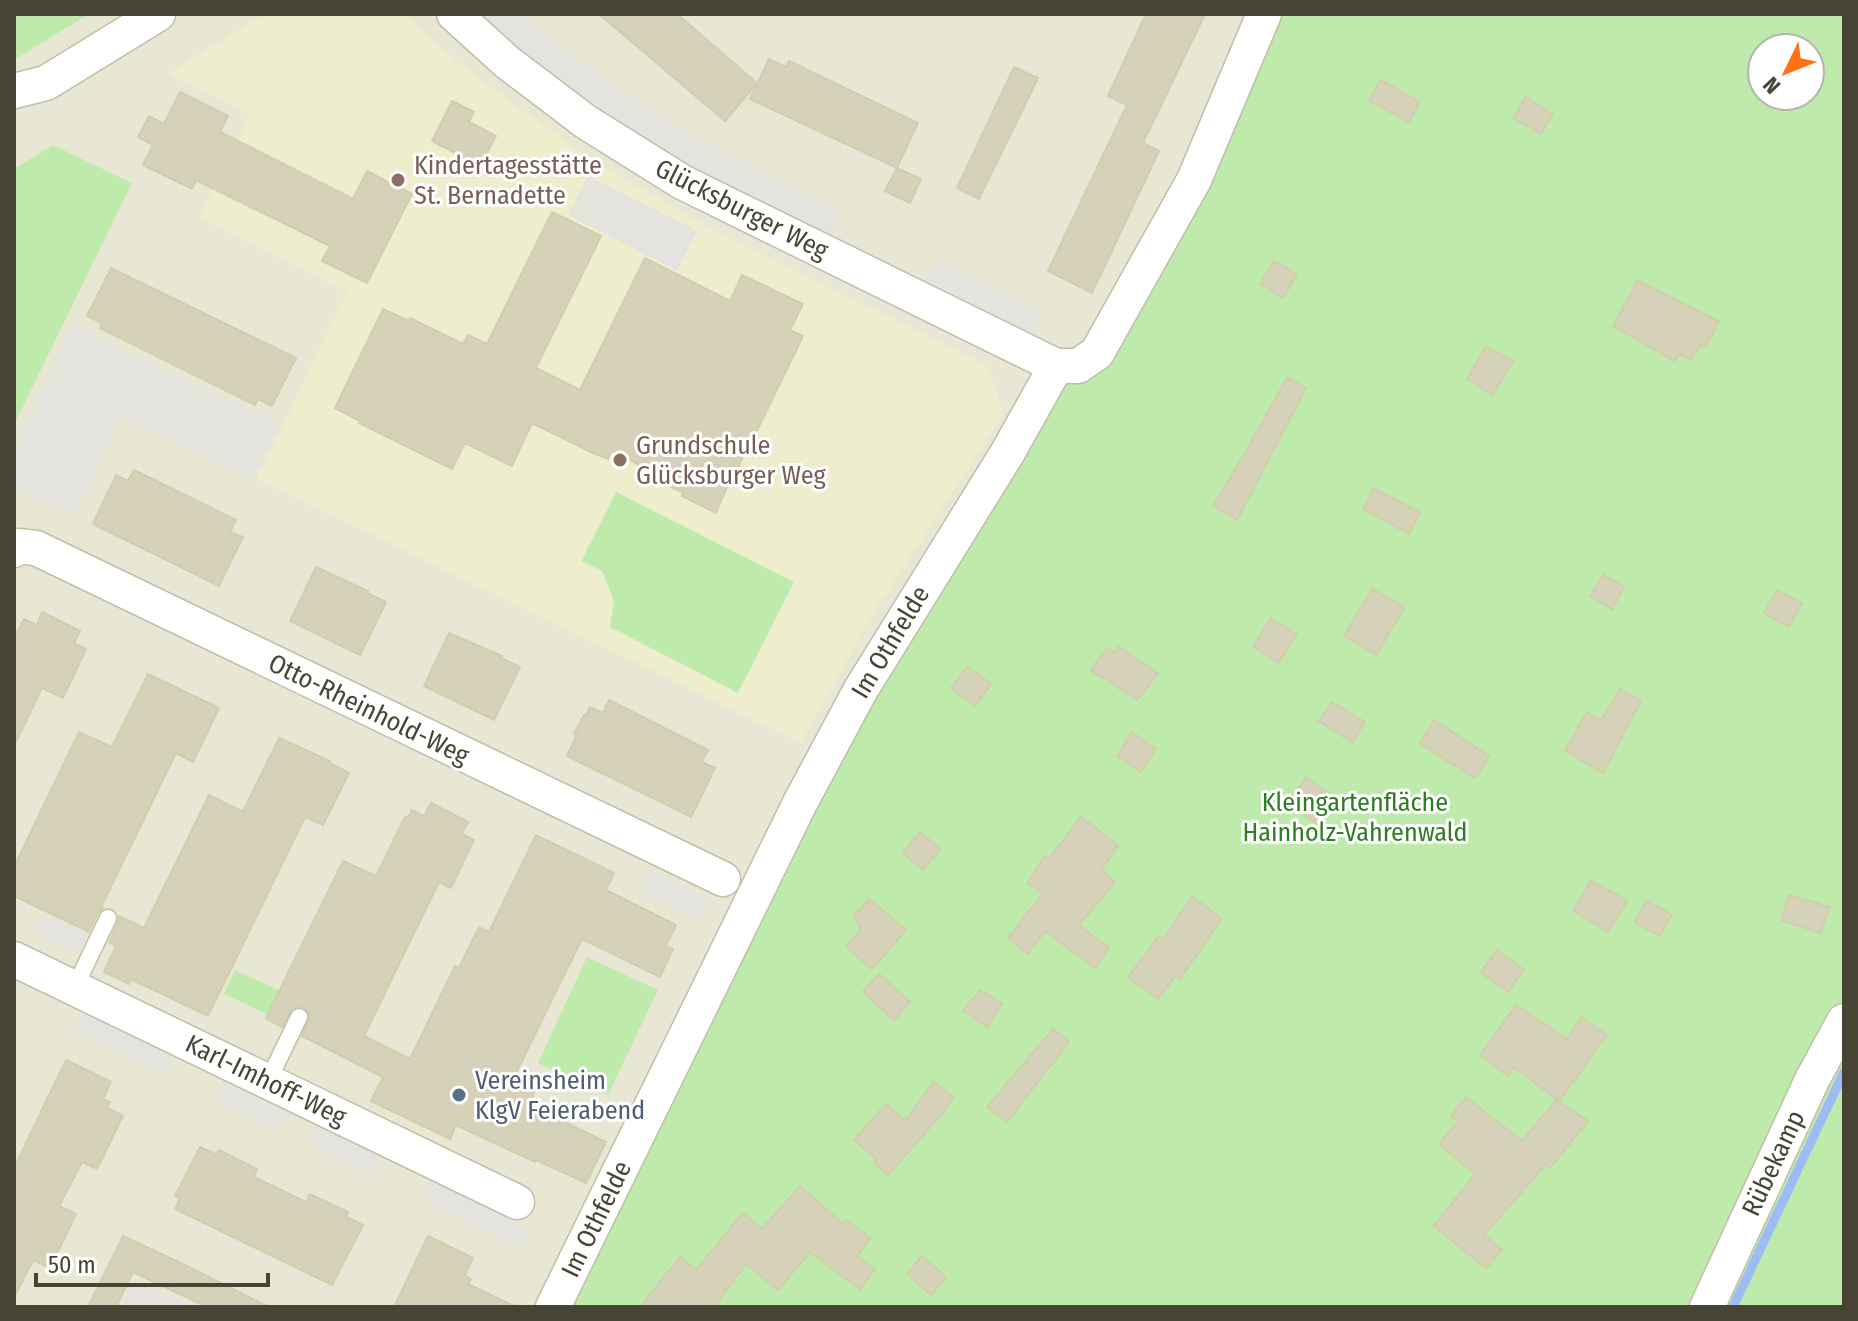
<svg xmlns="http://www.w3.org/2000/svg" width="1858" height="1321" viewBox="0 0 1858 1321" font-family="'Fira Sans Condensed',sans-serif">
<rect width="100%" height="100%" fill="#f4f3e5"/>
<!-- residential -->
<polygon fill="#e8e7d3" points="14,14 1264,14 1194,180 553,1307 14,1307"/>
<!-- education -->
<polygon fill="#eeedce" points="265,14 403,14 474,76 590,159 715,231 987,366 1004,413 870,618 801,743 257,479 347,292 199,217 250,114 168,74"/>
<!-- green -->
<g fill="#beebab" fill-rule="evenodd">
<polygon points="14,14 89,14 14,60"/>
<path d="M1264 14H1844V1307H553L754 894 1008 452 1078 366ZM1762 48H1810V96H1762Z"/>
<polygon points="53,145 132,183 14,425 14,169"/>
<polygon points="616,492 794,582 738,693 610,627 614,601 602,571 581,561"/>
<polygon points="587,957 658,990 608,1095 538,1063"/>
<polygon points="235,970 289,995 278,1019 224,994"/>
</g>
<!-- parking -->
<g fill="#e4e3de">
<polygon points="477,14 518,14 625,94 701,140 841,212 831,236 687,165 612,119 557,79"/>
<polygon points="588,176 697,231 677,271 568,215"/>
<polygon points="937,259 1043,314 1032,335 926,281"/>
<polygon points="73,326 280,424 254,479 121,417 75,515 14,487 14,452"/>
<polygon points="650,870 709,899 699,920 640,892"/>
<polygon points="43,913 92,937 83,956 34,932"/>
<polygon points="83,1011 176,1057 167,1076 74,1030"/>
<polygon points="223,1081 288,1115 279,1132 214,1099"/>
<polygon points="315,1125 381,1159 372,1176 306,1142"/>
<polygon points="431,1181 529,1230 520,1248 422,1199"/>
<polygon points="135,1279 192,1307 121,1307"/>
</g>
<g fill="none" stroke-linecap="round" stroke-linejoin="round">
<!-- stream -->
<polyline stroke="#9dbbf5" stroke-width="9" points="1733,1307 1844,1072"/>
</g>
<!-- building -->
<g fill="#d6d2ba" stroke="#d2cdad" stroke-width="2">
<polygon points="599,14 677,14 757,83 725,121"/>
<polygon points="1146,14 1205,14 1143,143 1159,151 1092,293 1048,271 1127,105 1108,96"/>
<polygon points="769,59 786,67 789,61 918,123 897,168 750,99"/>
<polygon points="1014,67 1038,78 979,199 957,188"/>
<polygon points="1380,80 1420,102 1409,122 1369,101"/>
<polygon points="180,92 228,116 220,132 353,199 367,171 412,194 367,283 322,261 330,246 196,180 192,189 143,165 153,145 138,137 149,116 164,124"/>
<polygon points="1526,97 1553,114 1541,134 1513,118"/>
<polygon points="452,101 474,112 469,122 496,136 480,166 432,141"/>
<polygon points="897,168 921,179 910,203 885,191"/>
<polygon points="552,212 601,236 536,368 580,390 645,258 730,301 742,275 803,304 790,330 803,336 751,443 749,442 734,478 731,477 716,513 682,496 684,493 666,485 669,479 611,451 608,459 593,453 532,423 512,466 465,443 452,469 359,423 360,421 335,408 383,309 409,321 410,318 463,344 468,335 487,344"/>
<polygon points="1274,261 1297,274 1283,298 1260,284"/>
<polygon points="111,268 296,358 272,406 258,399 255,405 100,328 102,323 87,316"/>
<polygon points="1638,280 1719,322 1705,347 1700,345 1691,360 1679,354 1675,361 1613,326"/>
<polygon points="1486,346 1513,361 1493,395 1467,379"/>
<polygon points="1287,378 1306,388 1237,520 1213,506 1249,446"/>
<polygon points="134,470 236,520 230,532 243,537 219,586 93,524 116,475 128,481"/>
<polygon points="1374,488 1420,513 1409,534 1363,509"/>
<polygon points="316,567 368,591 367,593 386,602 360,655 290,621"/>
<polygon points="1603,575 1624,587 1612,609 1590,596"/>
<polygon points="1372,589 1405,607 1376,655 1344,636"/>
<polygon points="1777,590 1802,603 1789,627 1764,613"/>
<polygon points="42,612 80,631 74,643 86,649 63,698 42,688 14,746 14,639 24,619 37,625"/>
<polygon points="1271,618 1297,634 1279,663 1253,647"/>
<polygon points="449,633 502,656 501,658 520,667 494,720 424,686"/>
<polygon points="1119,647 1158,673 1137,700 1091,670 1106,648 1115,653"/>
<polygon points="967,667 991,684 975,706 951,688"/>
<polygon points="148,674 219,708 193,762 176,753 101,907 103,908 98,913 89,932 14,896 14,867 79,732 112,747"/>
<polygon points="1620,689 1641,701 1603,773 1565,751 1587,712 1601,720"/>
<polygon points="609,700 708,750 702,762 715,768 691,817 567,756 577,735 574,734 584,715 586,715 590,707 603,713"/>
<polygon points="1332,702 1365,722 1352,742 1319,721"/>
<polygon points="1434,720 1489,756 1475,778 1420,744"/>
<polygon points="1132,732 1156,749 1141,772 1117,756"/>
<polygon points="279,738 330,761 329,763 349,773 323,825 305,817 208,1016 131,979 129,984 104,972 116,946 109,942 118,923 119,916 144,928 209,795 243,812"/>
<polygon points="1306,777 1335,798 1317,824 1288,803"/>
<polygon points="431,803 468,822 462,834 474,840 451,888 439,882 364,1036 410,1059 455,966 459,968 479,927 489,932 536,835 614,873 606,890 676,925 666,946 673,949 660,977 582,939 516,1073 538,1083 530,1103 557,1116 556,1118 606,1142 586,1183 536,1160 535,1162 456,1125 450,1139 371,1101 383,1077 302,1036 310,1017 308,1012 304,1008 297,1006 292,1008 282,1027 266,1018 343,861 376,876 405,817 408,818 412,810 424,816"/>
<polygon points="1081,817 1118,845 1101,870 1115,882 1079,925 1109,948 1095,968 1045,931 1028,954 1008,938 1043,893 1027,884 1044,856 1049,859"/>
<polygon points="920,832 940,849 923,870 903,853"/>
<polygon points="1591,880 1627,901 1608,932 1573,911"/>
<polygon points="1789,895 1829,907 1821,933 1781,920"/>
<polygon points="1192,897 1222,918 1180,979 1176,976 1158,999 1128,977 1159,936 1163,939"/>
<polygon points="869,899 906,930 872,969 846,947 861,930 854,916"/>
<polygon points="1647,900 1672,915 1660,936 1635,922"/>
<polygon points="1497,950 1524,970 1508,992 1481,972"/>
<polygon points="879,974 910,1002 894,1020 863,992"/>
<polygon points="980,990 1002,1003 988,1027 963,1011"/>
<polygon points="1516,1005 1567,1039 1582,1017 1607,1035 1559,1101 1514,1067 1508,1076 1480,1055"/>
<polygon points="1053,1029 1069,1042 1007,1122 987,1107"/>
<polygon points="66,1060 111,1082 103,1099 110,1102 107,1108 123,1116 97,1169 82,1162 59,1206 76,1214 50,1268 33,1260 14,1298 14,1168"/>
<polygon points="934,1082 953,1097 947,1108 888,1175 874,1163 876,1159 854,1140 886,1104 905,1121"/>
<polygon points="1466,1097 1522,1141 1556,1100 1588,1121 1550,1168 1546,1164 1484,1235 1502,1250 1486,1268 1434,1226 1475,1174 1439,1144 1458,1121 1451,1116"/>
<polygon points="200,1147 217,1155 219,1150 257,1169 254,1177 306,1202 310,1194 348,1212 346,1217 363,1225 332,1285 175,1209 180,1198 175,1196"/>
<polygon points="800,1186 843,1224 846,1220 870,1238 857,1256 875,1269 860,1289 810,1252 778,1290 746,1264 714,1307 640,1307 680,1257 696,1270 743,1213 762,1229"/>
<polygon points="123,1236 189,1267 269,1307 207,1307 133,1272 116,1307 88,1307"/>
<polygon points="428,1236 473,1258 465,1275 471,1279 468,1284 516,1307 394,1307"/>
<polygon points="922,1256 946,1277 931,1295 907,1274"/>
</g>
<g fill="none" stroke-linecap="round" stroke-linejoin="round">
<!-- lane casing -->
<g stroke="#c0bea7" stroke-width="19">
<g id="lane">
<polyline points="74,989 108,918"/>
<polyline points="268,1081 299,1017"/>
</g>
</g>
<!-- street casing -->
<g stroke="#c0bea7" stroke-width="37">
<g id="street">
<polyline points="454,14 507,62 586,122 682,182 1056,366 1078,366 1097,353 1194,180 1264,14"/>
<polyline points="14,91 46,83 158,14"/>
<polyline points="14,550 18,546 36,548 723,879"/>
<polyline points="14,959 517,1202"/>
<polyline points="553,1307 800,803 860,691 1008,452 1056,366"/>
<polyline points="1707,1307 1812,1080 1844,1021"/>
</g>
</g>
<!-- lane -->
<use href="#lane" stroke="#fff" stroke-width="16"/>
<!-- street -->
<use href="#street" stroke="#fff" stroke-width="34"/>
</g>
<!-- markers -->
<g fill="#8d6e63" stroke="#fff" stroke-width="3">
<circle cx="398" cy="180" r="8"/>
<circle cx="620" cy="460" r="8"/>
</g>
<circle fill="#5c6f8a" stroke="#fff" stroke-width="3" cx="459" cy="1095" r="8"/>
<g text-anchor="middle" stroke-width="6" stroke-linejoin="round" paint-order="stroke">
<!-- education labels -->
<g font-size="26" fill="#785e54" stroke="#fff" text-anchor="start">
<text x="414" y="174">Kindertagesstätte<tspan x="414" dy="30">St. Bernadette</tspan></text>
<text x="636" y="454">Grundschule<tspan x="636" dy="30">Glücksburger Weg</tspan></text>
</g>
<!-- street labels -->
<g font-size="26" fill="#474434" stroke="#fff">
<text transform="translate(742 209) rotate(27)" y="9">Glücksburger Weg</text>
<text transform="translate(890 642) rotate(-59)" y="9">Im Othfelde</text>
<text transform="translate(369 709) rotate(26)" y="9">Otto-Rheinhold-Weg</text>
<text transform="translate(266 1080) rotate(26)" y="9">Karl-Imhoff-Weg</text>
<text transform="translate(1773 1163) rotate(-65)" y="9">Rübekamp</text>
<text transform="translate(596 1219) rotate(-64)" y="9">Im Othfelde</text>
</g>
<!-- park labels -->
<g font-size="26" fill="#2f7d23" stroke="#fff">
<text x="1355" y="811">Kleingartenfläche<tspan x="1355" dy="30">Hainholz-Vahrenwald</tspan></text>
</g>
<!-- service labels -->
<g font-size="26" fill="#4e5e75" stroke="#fff" text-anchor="start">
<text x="475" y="1089">Vereinsheim<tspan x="475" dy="30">KlgV Feierabend</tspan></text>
</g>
</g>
<!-- border -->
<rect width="1858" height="1321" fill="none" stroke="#474434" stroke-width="32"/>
<!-- north arrow -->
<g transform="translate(1786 72) rotate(227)"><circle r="38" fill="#ffffff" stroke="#b5b4ae" stroke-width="2"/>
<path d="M0-6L14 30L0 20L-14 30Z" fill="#ff7111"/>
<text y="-12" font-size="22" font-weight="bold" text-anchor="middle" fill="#474434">N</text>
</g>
<!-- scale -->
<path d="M36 1273v12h232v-12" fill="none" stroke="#474434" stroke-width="4"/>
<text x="48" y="1273" font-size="24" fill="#474434" stroke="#ffffff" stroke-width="6" paint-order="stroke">50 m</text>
</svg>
